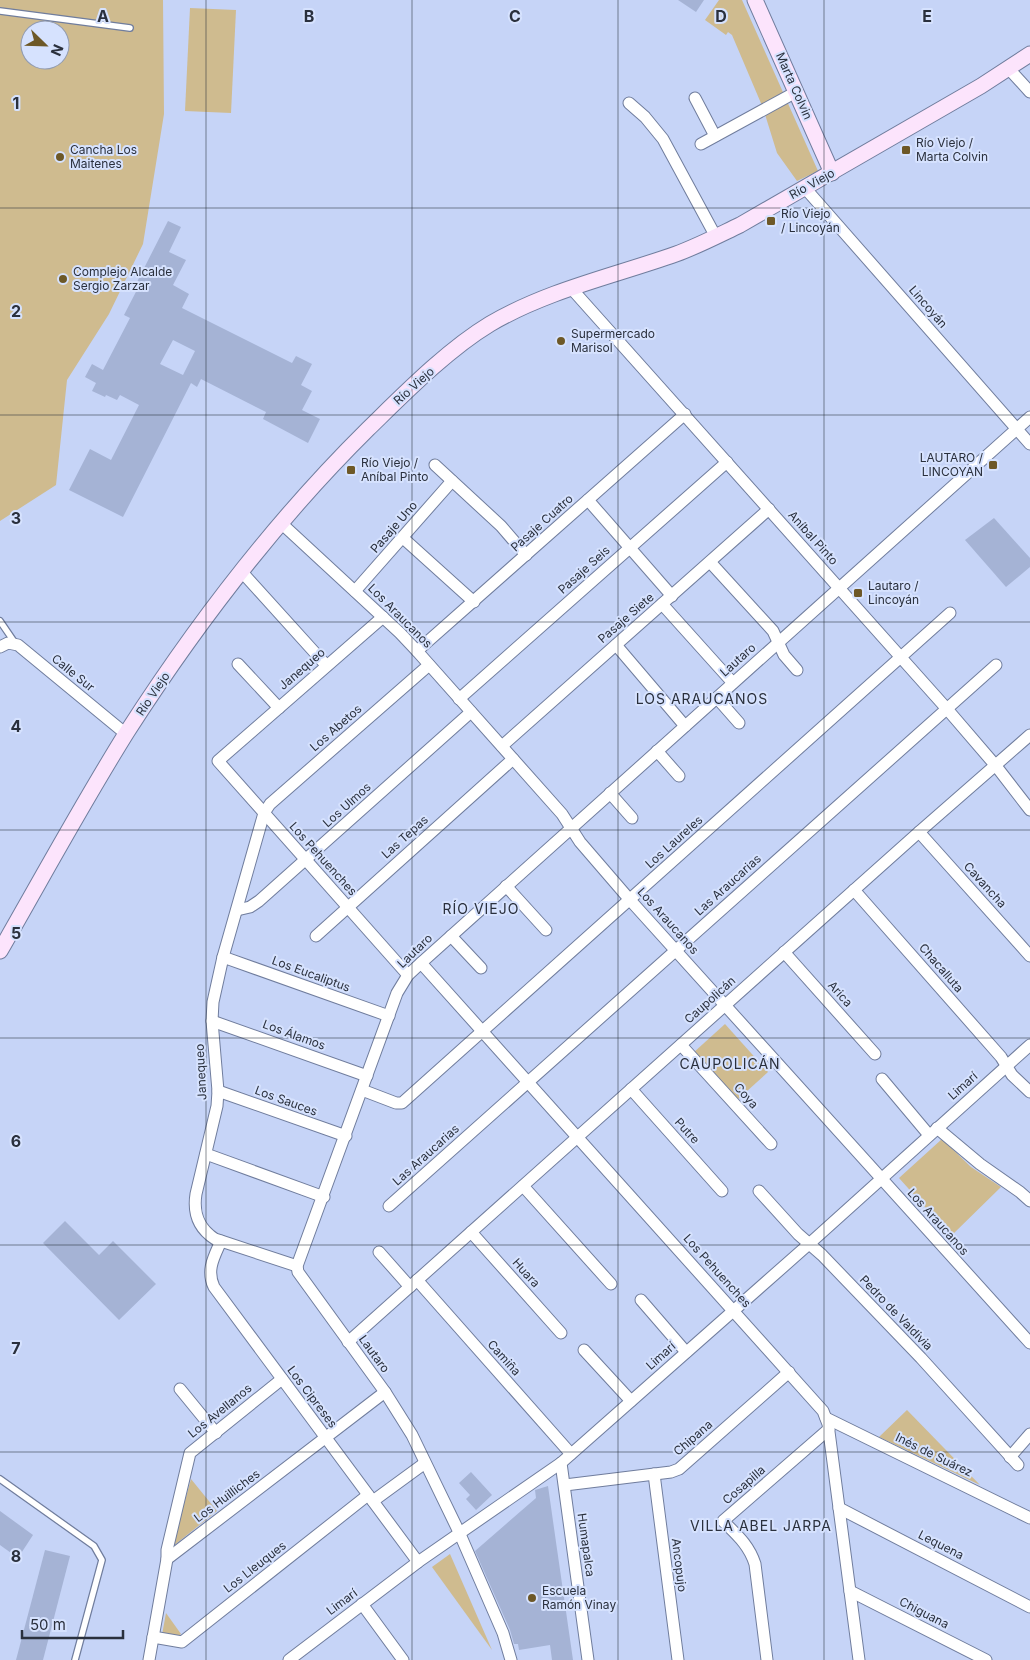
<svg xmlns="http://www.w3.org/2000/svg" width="1030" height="1660" viewBox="0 0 1030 1660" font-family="Inter,sans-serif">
<rect width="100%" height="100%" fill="#c6d4f7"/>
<!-- green -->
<g fill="#cfbb8f" fill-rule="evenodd">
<path d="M0 0H163L164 114 143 244 109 314 67 380 56 485 0 521ZM30 30H60V60H30Z"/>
<polygon points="719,0 742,0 818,171 797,181 777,153 763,108 732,35 728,32 726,35 705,20"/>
<polygon points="190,8 236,10 231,113 185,111"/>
<polygon points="725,1024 768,1072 736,1101 693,1053"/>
<polygon points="942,1139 971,1167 1001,1187 951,1236 899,1178"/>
<polygon points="907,1410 980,1485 879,1437"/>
<polygon points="191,1479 217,1511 172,1547"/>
<polygon points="450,1554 492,1650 432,1567"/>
<polygon points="166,1613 181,1634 177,1637 162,1635"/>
</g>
<!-- building -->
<g fill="#a5b3d5" fill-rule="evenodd">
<polygon points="678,0 704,0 696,12"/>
<path d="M168 221 181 227 169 252 186 260 173 285 189 294 182 308 292 363 296 356 312 364 301 385 312 391 302 410 320 419 308 443 263 419 266 412 201 379 197 387 191 383 123 517 69 490 90 449 111 460 139 405 120 395 117 400 106 395 105 397 92 391 96 383 85 377 92 364 103 370 130 318 124 315 140 284 137 282ZM173 340 195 351 183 375 160 364Z"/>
<polygon points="994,518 1030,558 1030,567 1006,587 965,540"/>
<polygon points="65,1221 99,1255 113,1241 156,1284 119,1320 43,1243"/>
<polygon points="471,1472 492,1495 476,1510 466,1499 470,1495 459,1483"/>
<polygon points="548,1486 557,1549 573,1660 552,1660 550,1645 519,1650 518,1644 514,1644 510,1630 475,1551 536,1498 535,1490"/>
<polygon points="0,1511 33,1535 18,1558 0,1545"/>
<polygon points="45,1550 70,1556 43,1660 16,1660"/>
</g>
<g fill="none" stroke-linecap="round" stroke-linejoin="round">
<!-- lane casing -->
<g stroke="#707d9d" stroke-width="8">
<g id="lane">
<polyline points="0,11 130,28"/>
<polyline points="0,621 15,643"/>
<polyline points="0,1479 94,1546 102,1560 75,1660"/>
</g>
</g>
<!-- street casing -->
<g stroke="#707d9d" stroke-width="13">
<g id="street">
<polyline points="1009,69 1030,92"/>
<polyline points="695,98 715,136"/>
<polyline points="629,103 645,117 663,139 716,237"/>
<polyline points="701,144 796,92"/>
<polyline points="805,188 1030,444"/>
<polyline points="571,288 947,709 996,766 1030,810"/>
<polyline points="435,465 501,526 526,555"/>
<polyline points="588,500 672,596"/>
<polyline points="281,523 400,633 417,651 562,814 580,842 630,900 1030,1343"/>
<polyline points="403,538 474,602"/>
<polyline points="710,562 773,631 784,655 797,670"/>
<polyline points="241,571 326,665"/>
<polyline points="355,591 452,481"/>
<polyline points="662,604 733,683"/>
<polyline points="383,617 218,761 408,975"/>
<polyline points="616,645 685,726"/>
<polyline points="0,647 8,643 18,645 126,734"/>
<polyline points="417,651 685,414"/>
<polyline points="238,664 279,708"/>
<polyline points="717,698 739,723"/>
<polyline points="459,699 727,462"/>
<polyline points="502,746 769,509"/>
<polyline points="657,751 679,776"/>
<polyline points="610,793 632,818"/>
<polyline points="919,832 1030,956"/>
<polyline points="506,886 546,930"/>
<polyline points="854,890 1001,1057 1012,1075 1030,1092"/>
<polyline points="237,910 250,907 259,901 471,712"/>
<polyline points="316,936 513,759"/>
<polyline points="451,936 481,968"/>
<polyline points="784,952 875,1054"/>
<polyline points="223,957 389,1016"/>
<polyline points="421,963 823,1411 828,1424 859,1660"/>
<polyline points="212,1021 367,1076"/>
<polyline points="681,1045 771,1144"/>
<polyline points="882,1079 929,1135"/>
<polyline points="631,1089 722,1191"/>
<polyline points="362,1090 396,1103 402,1103 950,613"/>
<polyline points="218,1091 346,1136"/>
<polyline points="937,1128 980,1164 1020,1192 1030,1201"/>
<polyline points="206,1154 324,1197"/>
<polyline points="523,1186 611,1284"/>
<polyline points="759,1191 798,1234 822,1255 921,1358 1018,1465"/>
<polyline points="389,1206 996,665"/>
<polyline points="471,1232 561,1333"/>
<path d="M221 1241C214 1257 206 1270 214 1287L418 1562"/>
<polyline points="379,1252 410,1287"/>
<path d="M297 1266 215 1239C198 1228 193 1213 196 1194L217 1106 218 1091 212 1021 213 1002 223 957 264 813 270 804 429 665"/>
<polyline points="417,1280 571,1454"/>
<polyline points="641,1300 686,1352"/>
<polyline points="348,1342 919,832 1030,735"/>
<polyline points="584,1350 631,1401"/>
<polyline points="180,1389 216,1433"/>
<polyline points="826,1418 1030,1518"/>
<polyline points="1010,1457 1030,1434"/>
<polyline points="561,1463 588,1660"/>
<polyline points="654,1474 678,1660"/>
<polyline points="565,1485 671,1472 679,1469 789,1372"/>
<polyline points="373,1501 425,1463"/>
<polyline points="839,1508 1030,1607"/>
<polyline points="167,1559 167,1550 190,1453 282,1379"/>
<polyline points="850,1591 986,1660"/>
<polyline points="362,1604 403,1660"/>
<polyline points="153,1637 182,1642 368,1495"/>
<polyline points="149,1660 167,1559 385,1392"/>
<polyline points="289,1660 418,1562 561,1463 809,1244 1030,1045"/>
<polyline points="511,1660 503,1633 459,1532 412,1435 385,1392 298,1272 297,1266 397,993 408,975 421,963 1030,417"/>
<path d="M767 1660 755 1564C749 1545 737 1535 723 1521L829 1429"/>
</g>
</g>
<!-- secondary casing -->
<g stroke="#707d9d" stroke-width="17">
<g id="secondary">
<polyline points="755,0 832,173"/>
<path d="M0 951C42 878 82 804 127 732 197 623 276 520 368 429 404 394 447 350 490 324 548 290 614 276 676 254 698 246 719 235 740 225L981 86 1030 54"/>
</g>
</g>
<!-- lane -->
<use href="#lane" stroke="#fff" stroke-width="5.5"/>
<!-- street -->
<use href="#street" stroke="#fff" stroke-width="11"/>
<!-- secondary -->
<use href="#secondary" stroke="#fce4fc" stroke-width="15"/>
</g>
<!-- grid -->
<path fill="none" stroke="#2a303d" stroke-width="1" stroke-opacity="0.55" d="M206 0V1660M412 0V1660M618 0V1660M824 0V1660M0 208H1030M0 415H1030M0 622H1030M0 830H1030M0 1038H1030M0 1245H1030M0 1452H1030"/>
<!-- markers -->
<g fill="#6d5827" stroke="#d6e2fe" stroke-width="2">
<rect x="901" y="145" width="10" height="10" rx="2.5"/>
<circle cx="60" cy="157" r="5"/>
<rect x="766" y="216" width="10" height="10" rx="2.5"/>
<circle cx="63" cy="279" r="5"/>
<circle cx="561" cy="341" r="5"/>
<rect x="988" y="460" width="10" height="10" rx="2.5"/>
<rect x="346" y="465" width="10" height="10" rx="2.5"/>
<rect x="853" y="588" width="10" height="10" rx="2.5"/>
<circle cx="532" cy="1598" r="5"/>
</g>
<g text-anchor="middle" stroke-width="4" stroke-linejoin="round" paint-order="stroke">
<!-- street labels -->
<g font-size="12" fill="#2a303d" stroke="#d6e2fe">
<text transform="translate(794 86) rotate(66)" y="4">Marta Colvin</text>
<text transform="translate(812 184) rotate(-29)" y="4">Río Viejo</text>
<text transform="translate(928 307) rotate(49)" y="4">Lincoyán</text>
<text transform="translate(414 386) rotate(-42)" y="4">Río Viejo</text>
<text transform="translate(542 523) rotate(-42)" y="4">Pasaje Cuatro</text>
<text transform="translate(394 527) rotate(-49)" y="4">Pasaje Uno</text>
<text transform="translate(813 538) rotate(48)" y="4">Aníbal Pinto</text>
<text transform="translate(584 570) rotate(-42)" y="4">Pasaje Seis</text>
<text transform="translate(400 616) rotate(45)" y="4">Los Araucanos</text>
<text transform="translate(626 618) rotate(-41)" y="4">Pasaje Siete</text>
<text transform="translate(738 660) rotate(-42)" y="4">Lautaro</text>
<text transform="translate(302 669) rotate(-41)" y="4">Janequeo</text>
<text transform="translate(73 673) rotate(39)" y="4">Calle Sur</text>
<text transform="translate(153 694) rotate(-56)" y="4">Río Viejo</text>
<text transform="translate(336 728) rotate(-41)" y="4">Los Abetos</text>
<text transform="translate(347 805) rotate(-42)" y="4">Los Ulmos</text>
<text transform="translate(405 837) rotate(-42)" y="4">Las Tepas</text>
<text transform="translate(674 842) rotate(-42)" y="4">Los Laureles</text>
<text transform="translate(323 859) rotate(48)" y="4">Los Pehuenches</text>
<text transform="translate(728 885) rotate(-42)" y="4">Las Araucarias</text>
<text transform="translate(985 885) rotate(48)" y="4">Cavancha</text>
<text transform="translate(668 921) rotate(48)" y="4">Los Araucanos</text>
<text transform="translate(415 951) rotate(-44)" y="4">Lautaro</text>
<text transform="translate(941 968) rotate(49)" y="4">Chacalluta</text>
<text transform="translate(311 974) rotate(20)" y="4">Los Eucaliptus</text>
<text transform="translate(840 994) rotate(48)" y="4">Arica</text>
<text transform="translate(710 1000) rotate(-42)" y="4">Caupolicán</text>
<text transform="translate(294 1035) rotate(20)" y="4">Los Álamos</text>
<text transform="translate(201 1072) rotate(-93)" y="4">Janequeo</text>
<text transform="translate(963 1086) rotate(-42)" y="4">Limarí</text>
<text transform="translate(746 1096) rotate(48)" y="4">Coya</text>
<text transform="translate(286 1101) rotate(20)" y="4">Los Sauces</text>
<text transform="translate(687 1131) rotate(48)" y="4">Putre</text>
<text transform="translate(426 1155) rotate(-42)" y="4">Las Araucarias</text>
<text transform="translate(938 1222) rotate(48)" y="4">Los Araucanos</text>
<text transform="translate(717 1271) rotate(48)" y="4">Los Pehuenches</text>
<text transform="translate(526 1273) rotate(48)" y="4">Huara</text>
<text transform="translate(896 1313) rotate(46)" y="4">Pedro de Valdivia</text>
<text transform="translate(374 1354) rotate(54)" y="4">Lautaro</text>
<text transform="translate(661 1356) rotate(-42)" y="4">Limarí</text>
<text transform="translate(504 1358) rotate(48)" y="4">Camiña</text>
<text transform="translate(312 1397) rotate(53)" y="4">Los Cipreses</text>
<text transform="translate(220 1411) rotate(-39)" y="4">Los Avellanos</text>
<text transform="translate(693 1438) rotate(-41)" y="4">Chipana</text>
<text transform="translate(934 1455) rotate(26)" y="4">Inés de Suárez</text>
<text transform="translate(744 1485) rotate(-41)" y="4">Cosapilla</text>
<text transform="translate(227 1496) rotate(-37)" y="4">Los Huilliches</text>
<text transform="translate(586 1545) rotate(82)" y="4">Humapalca</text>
<text transform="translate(941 1545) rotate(27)" y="4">Lequena</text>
<text transform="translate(679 1565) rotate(83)" y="4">Ancopujo</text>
<text transform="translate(255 1567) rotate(-38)" y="4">Los Lleuques</text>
<text transform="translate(342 1602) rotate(-37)" y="4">Limarí</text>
<text transform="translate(924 1613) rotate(27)" y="4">Chiguana</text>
</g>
<!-- poi labels -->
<g font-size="12" fill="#2a303d" stroke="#d6e2fe" text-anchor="start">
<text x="916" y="147">Río Viejo /<tspan x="916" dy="14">Marta Colvin</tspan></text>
<text x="70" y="154">Cancha Los<tspan x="70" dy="14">Maitenes</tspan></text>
<text x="781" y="218">Río Viejo<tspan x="781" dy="14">/ Lincoyán</tspan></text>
<text x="73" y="276">Complejo Alcalde<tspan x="73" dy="14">Sergio Zarzar</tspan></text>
<text x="571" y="338">Supermercado<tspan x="571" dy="14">Marisol</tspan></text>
<text x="983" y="462" text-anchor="end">LAUTARO /<tspan x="983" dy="14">LINCOYAN</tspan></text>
<text x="361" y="467">Río Viejo /<tspan x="361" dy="14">Aníbal Pinto</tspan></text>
<text x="868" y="590">Lautaro /<tspan x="868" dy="14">Lincoyán</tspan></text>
<text x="542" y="1595">Escuela<tspan x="542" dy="14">Ramón Vinay</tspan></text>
</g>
<!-- neighbourhood labels -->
<g font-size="14" letter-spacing="1" fill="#2a303d" stroke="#d6e2fe">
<text x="702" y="704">LOS ARAUCANOS</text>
<text x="481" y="914">RÍO VIEJO</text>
<text x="730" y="1069">CAUPOLICÁN</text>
<text x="761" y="1531">VILLA ABEL JARPA</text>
</g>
</g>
<g font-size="16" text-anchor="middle" font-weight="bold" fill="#2a303d" stroke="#d6e2fe" stroke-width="4" stroke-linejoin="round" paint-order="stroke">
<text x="103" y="22">A</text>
<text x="309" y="22">B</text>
<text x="515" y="22">C</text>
<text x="721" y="22">D</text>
<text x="927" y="22">E</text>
<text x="16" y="109">1</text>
<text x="16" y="317">2</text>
<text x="16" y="524">3</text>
<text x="16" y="732">4</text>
<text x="16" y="939">5</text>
<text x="16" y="1147">6</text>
<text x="16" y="1354">7</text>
<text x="16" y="1562">8</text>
</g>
<!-- north arrow -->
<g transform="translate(45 45) rotate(113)"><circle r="24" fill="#d6e2fe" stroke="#919bb1"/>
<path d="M0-4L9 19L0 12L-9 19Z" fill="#6d5827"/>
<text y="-8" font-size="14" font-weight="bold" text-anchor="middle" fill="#2a303d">N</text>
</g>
<!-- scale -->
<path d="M22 1630v8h101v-8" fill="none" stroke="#2a303d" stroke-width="2.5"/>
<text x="30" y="1630" font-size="15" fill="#2a303d" stroke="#d6e2fe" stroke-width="4" paint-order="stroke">50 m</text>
</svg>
